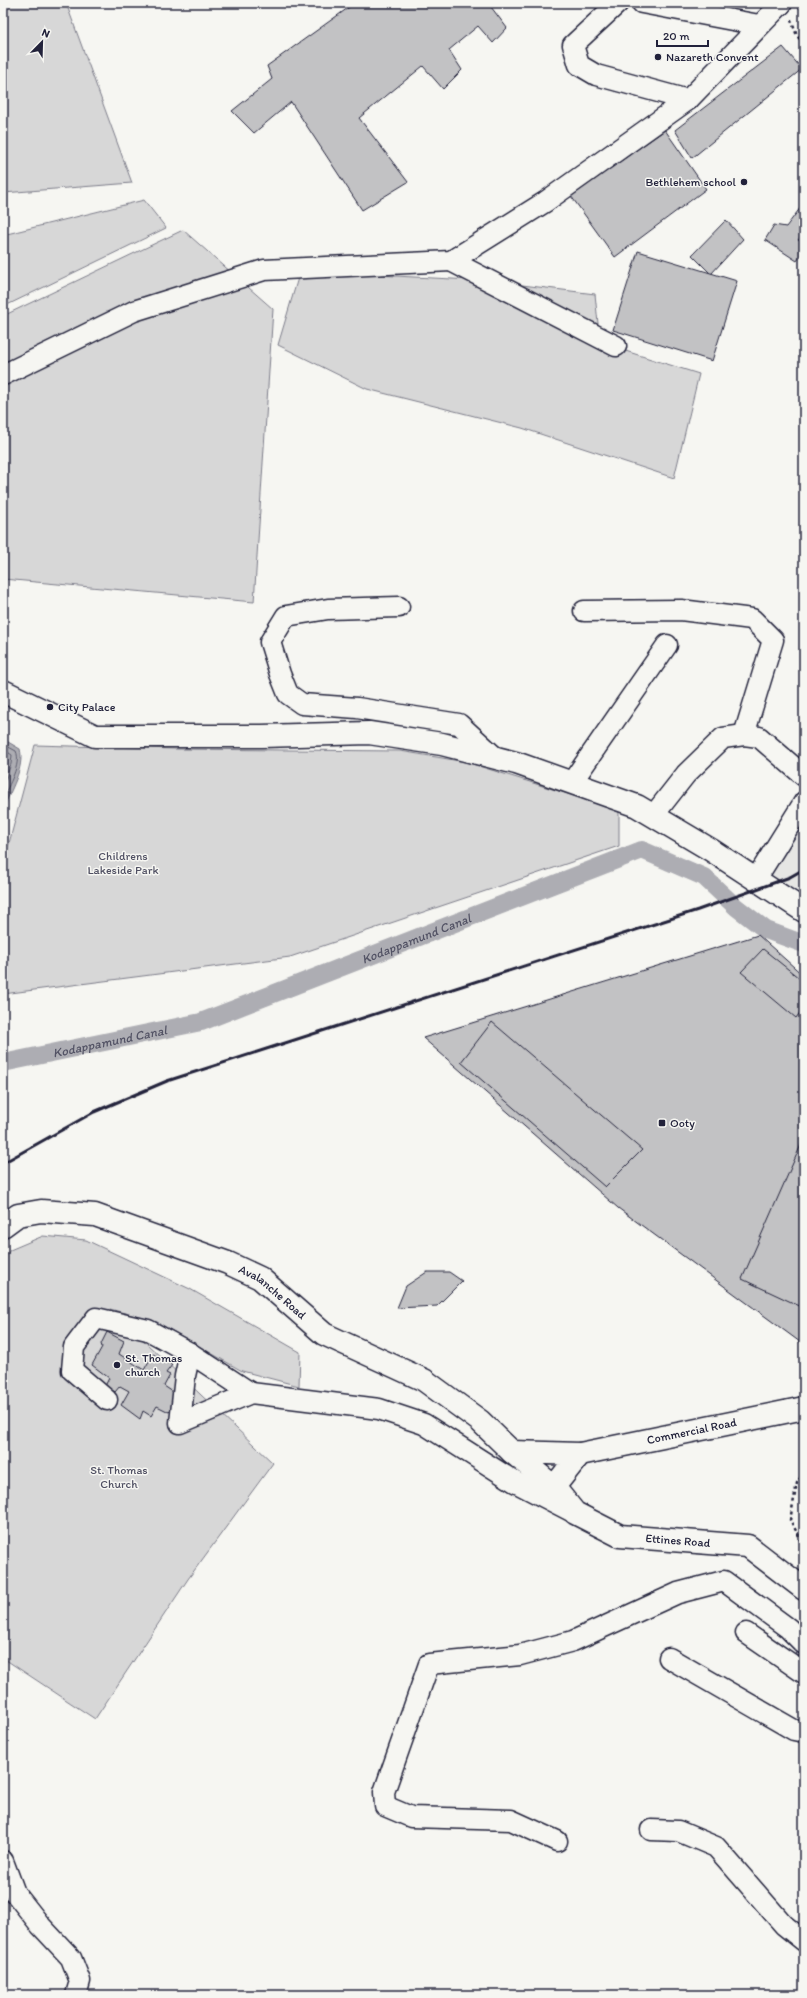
<svg xmlns="http://www.w3.org/2000/svg" width="807" height="1998" viewBox="0 0 807 1998" font-family="Itim,sans-serif">
<rect width="100%" height="100%" fill="#f6f6f2"/>
<filter id="ink" filterUnits="userSpaceOnUse"><feTurbulence type="fractalNoise" baseFrequency=".025" numOctaves="2"/><feDisplacementMap in="SourceGraphic" scale="8" xChannelSelector="R" yChannelSelector="G"/><feConvolveMatrix kernelMatrix="1 2 1 2 8 2 1 2 1" color-interpolation-filters="sRGB"/></filter>
<g filter="url(#ink)">
<!-- built -->
<polygon fill="#e6e6e4" points="804,808 804,900 780,888 763,859"/>
<!-- green -->
<g fill="#d7d7d7" stroke="#7c7c89">
<polygon points="3,3 66,3 132,183 3,193"/>
<polygon points="144,200 166,228 3,307 3,235"/>
<polygon points="183,230 273,309 254,602 3,579 3,316"/>
<polygon points="300,271 490,281 595,294 600,343 699,374 674,478 522,428 367,389 278,345"/>
<polygon points="35,745 176,749 400,751 466,762 619,810 619,846 290,957 3,994 3,866"/>
<polygon points="43,1236 86,1240 190,1289 300,1352 299,1386 242,1371 157,1322 110,1309 273,1463 188,1579 95,1719 3,1658 3,1260 10,1250"/>
</g>
<!-- water -->
<path fill="#adadb3" stroke="#757583" d="M3 739 20 749C25 768 10 791 3 809Z"/>
<g fill="none" stroke-linecap="round" stroke-linejoin="round">
<!-- shore -->
<g stroke="#5a5a6b" stroke-width="1">
<path d="M3 744 16 751C22 764 8 786 3 798"/>
<polyline points="3,749 12,755 11,764 3,786"/>
</g>
<!-- canal -->
<path stroke="#adadb3" stroke-width="18" id="s1" d="M3 1063 201 1022 642 850 704 877 736 907 766 930 804 944"/>
</g>
<!-- building -->
<g fill="#c2c2c4" stroke="#22223b">
<polygon points="355,3 488,3 507,28 493,43 478,26 449,50 462,70 443,89 423,66 359,118 408,182 362,210 291,102 254,133 232,111 272,79 267,66"/>
<polygon points="783,47 802,69 692,158 675,130"/>
<polygon points="665,130 706,189 615,257 571,196"/>
<polygon points="804,203 804,233 798,240 804,242 804,251 797,261 765,240 774,225 786,227"/>
<polygon points="726,220 743,239 711,274 692,255"/>
<polygon points="638,251 737,281 712,361 613,330"/>
<polygon points="758,935 804,976 804,1345 618,1208 423,1038"/>
<polygon points="763,949 804,982 804,1007 796,1018 741,972"/>
<polygon points="492,1022 642,1150 605,1187 461,1062"/>
<polygon points="804,1138 804,1308 742,1279"/>
<polygon points="427,1272 449,1272 462,1281 437,1306 397,1308 406,1286"/>
<polygon points="107,1332 124,1341 119,1354 144,1370 153,1354 172,1365 166,1373 170,1375 164,1386 179,1396 169,1412 157,1406 151,1416 143,1411 140,1419 121,1405 129,1391 120,1386 115,1392 105,1386 109,1378 92,1365 102,1347 101,1344"/>
</g>
<g fill="none" stroke-linecap="round" stroke-linejoin="round">
<!-- minor casing -->
<g stroke="#22223b" stroke-width="23">
<g id="minor">
<polyline points="618,3 573,45 579,65 596,75 688,100"/>
<polyline points="642,3 759,25"/>
<polyline points="451,261 616,346"/>
<polyline points="3,375 134,311 264,270 451,261 545,202 688,100 782,3"/>
<polyline points="399,607 328,609 286,616 270,642 280,674 288,694 302,704 357,708 459,724 495,757"/>
<polyline points="584,611 681,610 752,619 773,640 744,735"/>
<polyline points="572,782 667,645"/>
<polyline points="653,816 686,774 723,738 744,735 759,737 804,776"/>
<polyline points="756,879 804,802"/>
<polyline points="190,1353 251,1393"/>
<polyline points="107,1400 72,1370 74,1347 96,1318 148,1330 190,1353 185,1376 180,1423 251,1393 379,1409 424,1424 515,1482 575,1513"/>
<polyline points="746,1633 804,1673"/>
<polyline points="669,1658 794,1730 804,1732"/>
<polyline points="651,1830 678,1831 716,1847 784,1925 804,1941"/>
<polyline points="557,1841 511,1820 411,1817 385,1806 384,1792 429,1664 520,1655 573,1641 678,1593 724,1581 788,1628 804,1644"/>
<polyline points="3,1861 15,1893 41,1926 71,1958 80,1981 76,1995"/>
</g>
</g>
<!-- tertiary casing -->
<g stroke="#22223b" stroke-width="25">
<g id="tertiary">
<polyline points="779,3 780,4"/>
<polyline points="3,691 95,736 262,736 369,733 442,744 516,763 637,806 711,850 804,911"/>
<path id="s2" d="M3 1226 18 1215 41 1211 95 1215 228 1263 260 1278 324 1334 424 1380 480 1421 512 1452"/>
</g>
</g>
<!-- secondary casing -->
<g stroke="#22223b" stroke-width="25">
<g id="secondary">
<polygon points="512,1452 580,1454 554,1487"/>
<path id="s3" d="M580 1454 804 1408"/>
<path id="s4" d="M554 1487 575 1513 620 1536 748 1546 804 1589"/>
</g>
</g>
<!-- path -->
<g stroke="#22223b" stroke-width="2.5" stroke-dasharray="3 3" stroke-linecap="butt">
<polyline points="791,20 796,33 804,47"/>
<polyline points="804,1472 797,1483 790,1520 804,1545"/>
</g>
<!-- minor -->
<use href="#minor" stroke="#f6f6f2" stroke-width="20"/>
<!-- tertiary -->
<use href="#tertiary" stroke="#f6f6f2" stroke-width="22"/>
<!-- secondary -->
<use href="#secondary" stroke="#f6f6f2" stroke-width="22"/>
<!-- rail -->
<polyline stroke="#22223b" stroke-width="3" points="3,1163 94,1112 167,1081 698,910 790,877 804,869"/>
</g>
</g>
<!-- markers -->
<g fill="#22223b" stroke="#f6f6f2" stroke-width="1.5">
<circle cx="658" cy="57" r="4"/>
<circle cx="744" cy="182" r="4"/>
<circle cx="50" cy="707" r="4"/>
<rect x="658" y="1119" width="8" height="8" rx="2"/>
<circle cx="117" cy="1365" r="4"/>
</g>
<g text-anchor="middle" stroke-width="3" stroke-linejoin="round" paint-order="stroke">
<!-- poi labels -->
<g font-size="12" fill="#22223b" stroke="#f6f6f2" text-anchor="start">
<text x="666" y="61">Nazareth Convent</text>
<text x="736" y="186" text-anchor="end">Bethlehem school</text>
<text x="58" y="711">City Palace</text>
<text x="670" y="1127">Ooty</text>
<text x="125" y="1362">St. Thomas<tspan x="125" dy="14">church</tspan></text>
</g>
<!-- park labels -->
<g font-size="12" fill="#4f4f62" stroke="#f6f6f2">
<text x="123" y="860">Childrens<tspan x="123" dy="14">Lakeside Park</tspan></text>
<text x="119" y="1474">St. Thomas<tspan x="119" dy="14">Church</tspan></text>
</g>
<!-- street labels -->
<g font-size="12" fill="#22223b" stroke="#f6f6f2">
<text dy="4" stroke="none"><textPath href="#s2" startOffset="291">Avalanche Road</textPath></text>
<text dy="4" stroke="none"><textPath href="#s3" startOffset="114">Commercial Road</textPath></text>
<text dy="4" stroke="none"><textPath href="#s4" startOffset="142">Ettines Road</textPath></text>
</g>
<!-- water labels -->
<g font-size="13" font-style="italic" fill="#535365" stroke="#f6f6f2">
<text dy="5" stroke="none"><textPath href="#s1" startOffset="433">Kodappamund Canal</textPath></text>
<text dy="5" stroke="none"><textPath href="#s1" startOffset="109">Kodappamund Canal</textPath></text>
</g>
</g>
<!-- margin -->
<rect width="807" height="1998" fill="none" stroke="#f6f6f2" stroke-width="16"/>
<rect x="8" y="8" width="791" height="1982" fill="none" stroke="#22223b" stroke-width="1.5" filter="url(#ink)"/>
<!-- north arrow -->
<g transform="translate(42 42) rotate(23)" stroke="#f6f6f2" stroke-width="3" paint-order="stroke">
<path d="M0-3L7 15L0 10L-7 15Z" fill="#22223b"/>
<text y="-6" font-size="11" font-weight="bold" text-anchor="middle" fill="#22223b">N</text>
</g>
<!-- scale -->
<path d="M657 40v6h51v-6" fill="none" stroke="#22223b" stroke-width="2"/>
<text x="663" y="40" font-size="12" fill="#22223b" stroke="#f6f6f2" stroke-width="3" paint-order="stroke">20 m</text>
</svg>
